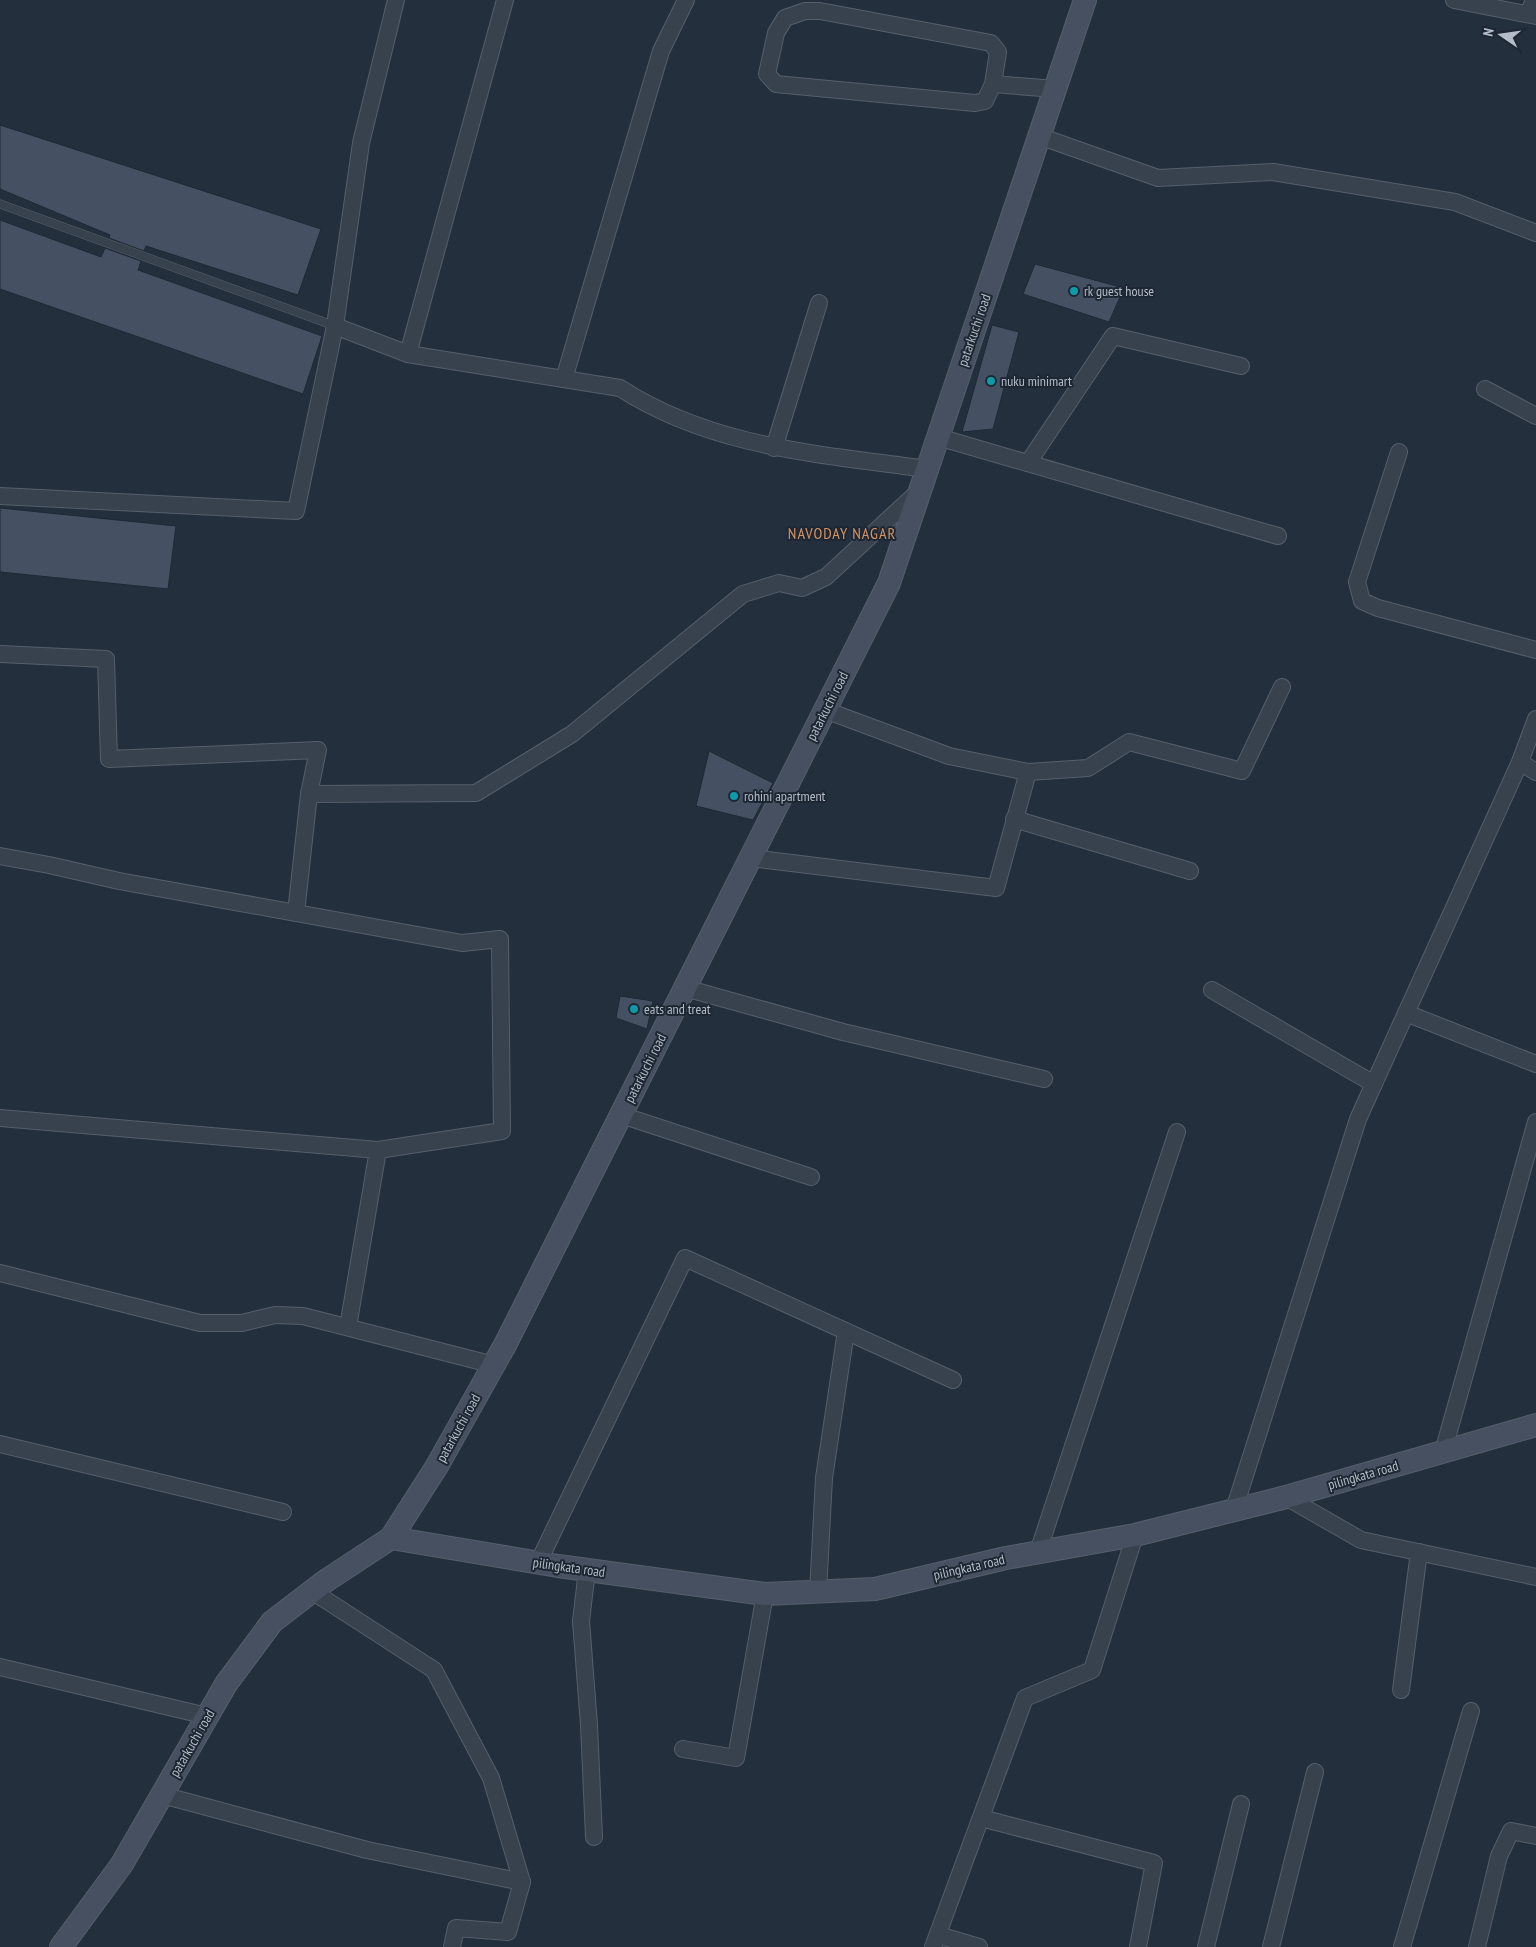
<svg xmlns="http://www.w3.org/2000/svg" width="1536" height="1947" viewBox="0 0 1536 1947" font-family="'PT Sans Narrow',sans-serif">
<rect width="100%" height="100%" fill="#242f3e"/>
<!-- building -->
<g fill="#455162" stroke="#1f2835">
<polygon points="0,125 321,229 298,295 146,246 144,251 109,238 110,235 0,189"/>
<polygon points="0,220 101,257 105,248 141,261 138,270 322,336 303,394 0,289"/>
<polygon points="1035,264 1124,288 1109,322 1023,294"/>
<polygon points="992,325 1019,332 993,429 962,432"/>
<polygon points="0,508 176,526 168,589 0,572"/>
<polygon points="709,751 773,783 753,820 696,806"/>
<polygon points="620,996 653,1001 647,1029 616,1018"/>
</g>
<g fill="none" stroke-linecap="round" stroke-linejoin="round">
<!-- lane casing -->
<g stroke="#565f6c" stroke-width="9">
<polyline id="lane" points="0,204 335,326"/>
</g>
<!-- street casing -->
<g stroke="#565f6c" stroke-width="18">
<g id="street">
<polyline points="1454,0 1536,16"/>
<polyline points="1528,14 1534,0"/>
<polyline points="993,84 985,101 975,103 776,84 767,74 776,33 785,18 805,11 820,11 991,43 998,52 993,84 1055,89"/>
<polyline points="1039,136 1158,178 1273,172 1455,202 1536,233"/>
<polyline points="335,326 361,143 396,0"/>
<polyline points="408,354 505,0"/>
<polyline points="564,379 661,51 686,0"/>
<polyline points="1485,389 1536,416"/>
<polyline points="938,437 1278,536"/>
<polyline points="774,448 819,303"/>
<polyline points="1399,452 1357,582 1362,601 1378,608 1536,650"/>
<polyline points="1028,463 1113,336 1241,366"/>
<path d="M0 496 296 511 335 326 408 354 620 388C713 448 821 454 927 469"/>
<polyline points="0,654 106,659 109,759 318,750 309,794 296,913"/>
<polyline points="825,710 949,756 1028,772 1088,768 1129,742 1242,771 1282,687"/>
<polyline points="1520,762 1536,719"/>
<polyline points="309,794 476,793 572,734 743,594 779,583 802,588 826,577 919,491"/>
<polyline points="1014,819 1190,871"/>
<polyline points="0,856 49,865 119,881 462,943 500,939 502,1131 378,1150"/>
<polyline points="751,858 996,888 1028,772"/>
<polyline points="685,988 843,1032 1044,1079"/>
<polyline points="1212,990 1374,1084"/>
<polyline points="1406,1013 1536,1064"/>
<polyline points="621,1115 811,1177"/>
<polyline points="0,1118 378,1150 348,1327"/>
<polyline points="0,1273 200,1323 242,1323 275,1315 303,1316 494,1365"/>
<polyline points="0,1444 283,1512"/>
<polyline points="1443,1452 1536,1122"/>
<polyline points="1286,1497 1361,1540 1536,1577"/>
<polyline points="1234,1510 1358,1119 1520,762 1536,772"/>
<polyline points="1038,1552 1177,1132"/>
<polyline points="538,1563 685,1258 953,1380"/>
<polyline points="587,1570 581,1621 589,1725 594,1837"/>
<polyline points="818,1592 824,1478 846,1331"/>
<polyline points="0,1667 207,1716"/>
<polyline points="1401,1690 1419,1552"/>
<polyline points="683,1749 736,1758 765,1594"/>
<polyline points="162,1795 367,1850 522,1882 491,1778 434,1670 312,1591"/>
<polyline points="981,1818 1154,1863 1138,1947"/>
<polyline points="938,1935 979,1947"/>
<polyline points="452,1947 456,1928 508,1932 522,1882"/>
<polyline points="933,1947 1025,1698 1092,1670 1135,1535"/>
<polyline points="1206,1947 1241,1804"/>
<polyline points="1271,1947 1315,1772"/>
<polyline points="1402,1947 1471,1711"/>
<polyline points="1477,1947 1499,1856 1511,1831 1536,1836"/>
</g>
</g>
<!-- secondary casing -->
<g stroke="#565f6c" stroke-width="24">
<g id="secondary">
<polyline points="391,1538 558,1566 765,1594 875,1589 1006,1558 1135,1535 1286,1497 1536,1425"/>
<polyline points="61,1947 122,1864 226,1684 272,1622 324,1582 391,1538 437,1466 505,1345 889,583 1085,0"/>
</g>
</g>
<!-- lane -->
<use href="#lane" stroke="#38414e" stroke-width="8"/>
<!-- street -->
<use href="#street" stroke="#38414e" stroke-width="16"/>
<!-- secondary -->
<use href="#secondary" stroke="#465061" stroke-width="22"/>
</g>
<!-- markers -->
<g fill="#0f9aa8" stroke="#1d2633" stroke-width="2">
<circle cx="1074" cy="291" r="5"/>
<circle cx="991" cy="381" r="5"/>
<circle cx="734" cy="796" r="5"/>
<circle cx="634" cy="1009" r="5"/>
</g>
<g text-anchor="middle" stroke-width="4" stroke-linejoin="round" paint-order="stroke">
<!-- poi labels -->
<g font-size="14" fill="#b4bcc9" stroke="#1d2633" text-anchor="start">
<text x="1084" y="296">rk guest house</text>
<text x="1001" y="386">nuku minimart</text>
<text x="744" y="801">rohini apartment</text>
<text x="644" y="1014">eats and treat</text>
</g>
<!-- street labels -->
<g font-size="14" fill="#b4bcc9" stroke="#1d2633">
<text transform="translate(974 330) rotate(-71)" y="5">patarkuchi road</text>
<text transform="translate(827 706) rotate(-63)" y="5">patarkuchi road</text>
<text transform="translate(645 1068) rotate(-63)" y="5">patarkuchi road</text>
<text transform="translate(458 1428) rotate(-61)" y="5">patarkuchi road</text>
<text transform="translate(1363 1475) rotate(-16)" y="5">pilingkata road</text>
<text transform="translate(569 1567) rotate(8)" y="5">pilingkata road</text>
<text transform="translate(969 1567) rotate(-13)" y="5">pilingkata road</text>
<text transform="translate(192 1743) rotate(-60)" y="5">patarkuchi road</text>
</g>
<!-- quarter labels -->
<g font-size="16" letter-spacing="1" fill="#d59563" stroke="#1d2633">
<text x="842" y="539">NAVODAY NAGAR</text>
</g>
</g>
<!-- north arrow -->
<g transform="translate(1501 35) rotate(283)" stroke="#1d2633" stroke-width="4" paint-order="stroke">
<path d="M0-4L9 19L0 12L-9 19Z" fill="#b4bcc9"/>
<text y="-8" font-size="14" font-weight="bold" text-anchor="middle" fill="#b4bcc9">N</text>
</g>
</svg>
